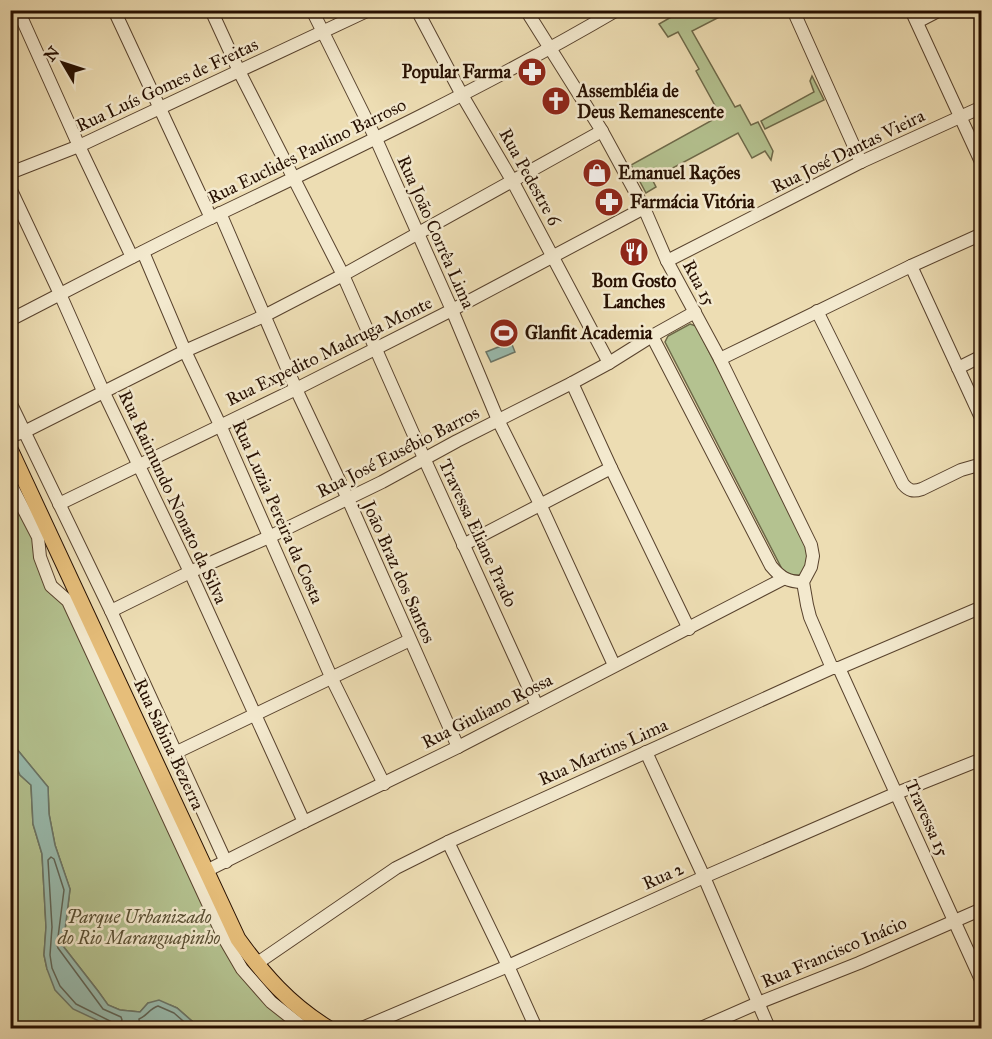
<svg xmlns="http://www.w3.org/2000/svg" width="992" height="1039" viewBox="0 0 992 1039" font-family="'IM FELL Great Primer',serif">
<rect width="100%" height="100%" fill="#edddb3"/>
<filter id="stains"><feTurbulence type="fractalNoise" baseFrequency=".00333" numOctaves="4"/><feColorMatrix values="0 0 0 0 .2 0 0 0 0 .09 0 0 0 0 .02 0 0 0 .5 -.17"/></filter>
<radialGradient id="worn" r=".72"><stop offset=".6" stop-color="#630" stop-opacity="0"/><stop offset="1" stop-color="#630" stop-opacity=".3"/></radialGradient>
<!-- green -->
<g fill="#b4c290" stroke="#6d6848" stroke-width="1.5">
<polygon points="680,11 731,11 692,31 735,107 740,105 751,125 758,122 773,151 771,160 765,151 752,158 738,133 652,179 656,187 646,193 631,165 718,117 716,113 718,111 696,71 699,69 678,32 668,37 659,24 680,12"/>
<polygon points="812,76 824,100 765,129 761,121 814,92 810,81"/>
<path d="M690 324 696 326 804 538 809 558 802 575C794 576 789 575 782 569L665 342 668 336Z"/>
<polygon points="10,483 40,557 68,601 242,969 304,1028 200,1028 177,1008 170,1005 148,1003 140,1012 120,1010 108,1005 98,991 63,946 70,889 55,845 49,814 48,787 11,742"/>
<polygon points="10,759 14,762 20,775 31,785 33,824 42,854 46,927 44,955 47,969 128,1025 143,1027 144,1028 11,1028"/>
</g>
<!-- water -->
<g fill="#99bbae" stroke="#6b7668" stroke-width="1.5">
<polygon points="511,342 515,352 491,362 486,352"/>
<polygon points="11,742 48,787 49,814 55,845 70,889 63,946 98,991 108,1005 120,1010 140,1012 148,1003 159,1000 177,1008 200,1028 144,1028 143,1027 128,1025 114,1028 73,1009 55,990 47,969 44,955 46,927 42,854 33,824 31,785 20,775 14,762 11,759"/>
</g>
<g fill="none" stroke-linecap="round" stroke-linejoin="round">
<!-- shore -->
<g stroke="#606557" stroke-width="1.5">
<polygon points="51,857 54,859 64,890 57,945 58,948 103,1009 121,1017 122,1020 118,1025 76,1004 60,986 52,968 50,955 52,927 48,860"/>
<path d="M140 1028 139 1019C147 1016 149 1009 158 1006L174 1013 191 1028"/>
</g>
<!-- minor casing -->
<g stroke="#58422d" stroke-width="14">
<g id="minor">
<polyline points="18,10 79,146 132,257"/>
<polyline points="114,10 211,218"/>
<polyline points="211,10 239,71 343,275 424,458 537,706"/>
<polyline points="312,10 376,139 452,310 498,420 540,504 614,665"/>
<polyline points="417,10 462,95 513,182 609,363"/>
<polyline points="526,10 602,131 644,208 667,261 720,359 811,545 813,556 811,567 803,582 807,605 810,617 832,668"/>
<polyline points="793,10 861,162"/>
<polyline points="911,10 982,164"/>
<polyline points="917,22 940,10"/>
<polyline points="10,173 79,146 369,10"/>
<polyline points="10,188 60,294 104,393 190,572 304,822"/>
<polyline points="220,213 296,389 348,499 458,747"/>
<polyline points="143,252 185,351 220,425 332,679 384,784"/>
<polyline points="667,261 861,162 982,107"/>
<polyline points="911,266 982,420"/>
<path d="M817 311 903 484C909 491 913 492 922 489L961 470 982 464"/>
<path d="M10 320C80 284 150 247 221 213 355 149 489 85 617 10"/>
<path d="M652 336 771 566C781 578 788 582 803 582"/>
<polyline points="720,359 911,266 982,234"/>
<polyline points="958,368 982,356"/>
<polyline points="572,383 611,468 689,629"/>
<polyline points="10,402 111,611 226,862"/>
<polyline points="10,436 24,432 185,351 264,316 343,275 602,131"/>
<polyline points="10,483 38,537 40,557 51,586 68,601 224,938 242,969 271,1002 304,1028"/>
<polyline points="59,504 296,389 452,310 644,208"/>
<polyline points="463,545 611,468"/>
<polyline points="111,611 190,572 269,537 382,482 457,441 572,383 609,363 652,336 695,312"/>
<polyline points="839,668 982,982"/>
<polyline points="177,752 410,640"/>
<polyline points="646,752 704,877 769,1028"/>
<polyline points="448,842 508,966 536,1028"/>
<polyline points="206,871 304,822 458,747 783,579"/>
<polyline points="256,964 396,868 448,842 832,668 839,668 982,607"/>
<polyline points="362,1028 508,966 704,877 897,793 982,759"/>
<polyline points="701,1028 758,1003 859,963 982,909"/>
</g>
</g>
<!-- major casing -->
<g stroke="#260f00" stroke-width="17">
<path id="major" d="M10 449 238 939C264 975 289 1004 328 1028"/>
</g>
<!-- minor -->
<use href="#minor" stroke="#f3e9ce" stroke-width="12"/>
<!-- major -->
<use href="#major" stroke="#e6be7a" stroke-width="15"/>
</g>
<!-- icons -->
<defs>
<g id="pharmacy-disc" transform="scale(1.5)"><circle r="9.5" fill="#8f2418" stroke="#f3e9ce"/><path d="M-2-6h4v4h4v4h-4v4h-4v-4h-4v-4h4Z" fill="#fff"/></g>
<g id="church-disc" transform="scale(1.5)"><circle r="9.5" fill="#8f2418" stroke="#f3e9ce"/><path d="M-1.2-6h2.4v3.5h3.3v2.4h-3.3V6h-2.4V-.1h-3.3v-2.4h3.3Z" fill="#fff"/></g>
<g id="shop-disc" transform="scale(1.5)"><circle r="9.5" fill="#8f2418" stroke="#f3e9ce"/><path d="M-5-2.5h2.3a2.7 3.5 0 0 1 5.4 0H5L5.5 6h-11ZM-1.5-2.5h3a1.5 2.3 0 0 0-3 0Z" fill="#fff"/></g>
<g id="restaurant-disc" transform="scale(1.5)"><circle r="9.5" fill="#8f2418" stroke="#f3e9ce"/><path d="M-5-6h1v4h1v-4h1v4h1v-4h1v5L-1.5 .5V6h-2V.5L-5-1ZM5-6V6H3V1.5H1.5Q1.5-4 5-6Z" fill="#fff"/></g>
<g id="stadium-disc" transform="scale(1.5)"><circle r="9.5" fill="#8f2418" stroke="#f3e9ce"/><path d="M0-5a6.5 5 0 1 0 0 10a6.5 5 0 1 0 0-10ZM-3.5-1.8h7v3.6h-7Z" fill="#fff"/></g>
</defs>
<g fill-rule="evenodd">
<use href="#pharmacy-disc" x="532" y="72"/>
<use href="#church-disc" x="556" y="101"/>
<use href="#shop-disc" x="597" y="173"/>
<use href="#pharmacy-disc" x="609" y="202"/>
<use href="#restaurant-disc" x="634" y="252"/>
<use href="#stadium-disc" x="504" y="333"/>
</g>
<g text-anchor="middle" stroke-width="5" stroke-linejoin="round" paint-order="stroke">
<!-- poi labels -->
<g font-size="18" font-weight="bold" fill="#260f00" stroke="#f3e9ce" text-anchor="start">
<text x="511" y="78" text-anchor="end">Popular Farma</text>
<text x="577" y="97">Assembléia de<tspan x="577" dy="21">Deus Remanescente</tspan></text>
<text x="618" y="179">Emanuel Rações</text>
<text x="630" y="208">Farmácia Vitória</text>
<text x="634" y="287" text-anchor="middle">Bom Gosto<tspan x="634" dy="21">Lanches</tspan></text>
<text x="525" y="339">Glanfit Academia</text>
</g>
<!-- street labels -->
<g font-size="18" fill="#260f00" stroke="#f3e9ce">
<text transform="translate(167 85) rotate(-25)" y="6">Rua Luís Gomes de Freitas</text>
<text transform="translate(307 151) rotate(-26)" y="6">Rua Euclides Paulino Barroso</text>
<text transform="translate(848 151) rotate(-26)" y="6">Rua José Dantas Vieira</text>
<text transform="translate(530 177) rotate(61)" y="6">Rua Pedestre 6</text>
<text transform="translate(436 232) rotate(66)" y="6">Rua João Corrêa Lima</text>
<text transform="translate(699 283) rotate(62)" y="6">Rua 15</text>
<text transform="translate(329 351) rotate(-26)" y="6">Rua Expedito Madruga Monte</text>
<text transform="translate(398 452) rotate(-27)" y="6">Rua José Eusébio Barros</text>
<text transform="translate(173 497) rotate(65)" y="6">Rua Raimundo Nonato da Silva</text>
<text transform="translate(278 512) rotate(66)" y="6">Rua Luzia Pereira da Costa</text>
<text transform="translate(478 533) rotate(65)" y="6">Travessa Eliane Prado</text>
<text transform="translate(399 572) rotate(66)" y="6">João Braz dos Santos</text>
<text transform="translate(487 711) rotate(-27)" y="6">Rua Giuliano Rossa</text>
<text transform="translate(169 744) rotate(65)" y="6">Rua Sabina Bezerra</text>
<text transform="translate(603 752) rotate(-24)" y="6">Rua Martins Lima</text>
<text transform="translate(927 818) rotate(66)" y="6">Travessa 15</text>
<text transform="translate(663 876) rotate(-24)" y="6">Rua 2</text>
<text transform="translate(834 952) rotate(-23)" y="6">Rua Francisco Inácio</text>
</g>
<!-- park labels -->
<g font-size="18" font-style="italic" fill="#584e32" stroke="#f3e9ce">
<text x="139" y="923">Parque Urbanizado<tspan x="139" dy="21">do Rio Maranguapinho</tspan></text>
</g>
</g>
<!-- margin -->
<rect width="992" height="1039" fill="none" stroke="#edddb3" stroke-width="36"/>
<rect x="12" y="12" width="968" height="1015" fill="none" stroke="#260f00" stroke-width="3"/>
<rect x="18" y="18" width="956" height="1003" fill="none" stroke="#260f00" stroke-width="1.5"/>
<!-- north arrow -->
<g transform="translate(63 63) rotate(309)" stroke="#f3e9ce" stroke-width="4.5" paint-order="stroke">
<path d="M0-4.5L10 22L0 15L-10 22Z" fill="#260f00"/>
<text y="-9" font-size="16" font-weight="bold" text-anchor="middle" fill="#260f00">N</text>
</g>
<rect width="100%" height="100%" filter="url(#stains)"/>
<rect width="100%" height="100%" fill="url(#worn)"/>
</svg>
